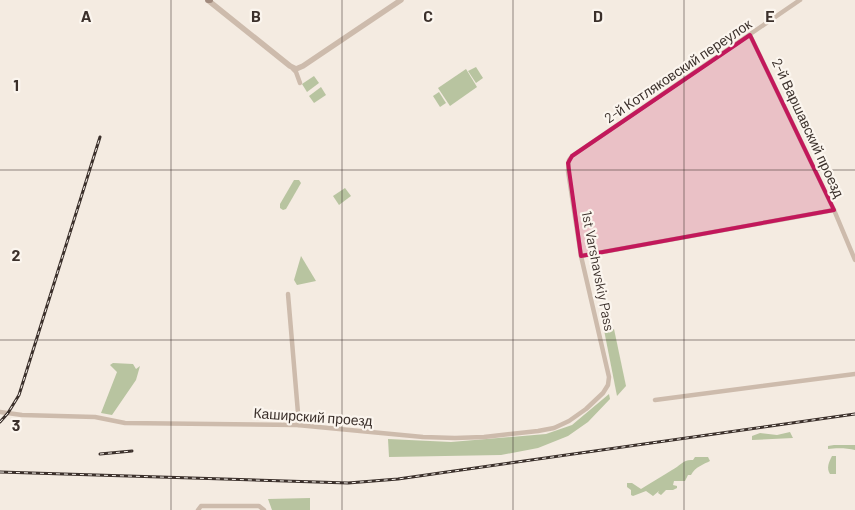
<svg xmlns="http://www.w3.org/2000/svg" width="855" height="510" viewBox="0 0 855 510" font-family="Barlow,sans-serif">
<rect width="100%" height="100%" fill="#f4ebe1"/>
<!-- green -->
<g fill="#b8c4a0">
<polygon points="476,67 483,78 476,83 468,71"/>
<polygon points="466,69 477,87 450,106 438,88"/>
<polygon points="314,76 319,83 307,92 302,84"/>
<polygon points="321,87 326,95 314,103 309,96"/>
<polygon points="439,92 446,103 440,107 433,96"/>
<polygon points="294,180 299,180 301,183 286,209 283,210 280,208 280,204"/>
<polygon points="345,188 351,196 339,205 333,196"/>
<polygon points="301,256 316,281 297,285 294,280"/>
<polygon points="614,329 626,386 617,396 604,330"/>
<polygon points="113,363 133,364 136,369 140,366 136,380 112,415 101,413 117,372 110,365"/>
<polygon points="609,394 610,399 588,422 568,436 538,448 501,455 389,457 388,439 451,442 546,434 572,425"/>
<polygon points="790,432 793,438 752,440 752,436 760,433 777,435"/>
<path d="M834 445H855V450C847 448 836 448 828 449V446Z"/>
<path d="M832 456H836V474H830C826 468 829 462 832 456Z"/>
<path d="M695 457H708L710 461C704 464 695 467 691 475H688L685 481H674L673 485 677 486V488L673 490H666L661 495 658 493 659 491 653 496 646 491 633 496 631 495V490L627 487V483H632L641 489C651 483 662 476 672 470 680 466 683 459 693 460Z"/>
<polygon points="310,498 310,510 272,510 268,499"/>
</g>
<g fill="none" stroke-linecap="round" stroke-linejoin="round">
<!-- minor -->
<g stroke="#cdbbac" stroke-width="4.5">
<polyline points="750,35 834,210 855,260"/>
<polyline points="293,69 296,72 300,83"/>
<polyline points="581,256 834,210"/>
<polyline points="288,294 299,425"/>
<polyline points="655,400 855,374"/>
<polyline points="0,412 22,415 95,417 125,423 297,425 423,437 455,438 484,437 538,431 554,428 569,421 586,409 603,393 608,385 609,377 581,256 568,171 569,160 572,156 800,0"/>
<polyline points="198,510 201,506 259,506 264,510"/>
</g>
<!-- tertiary -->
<polyline stroke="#cdbbac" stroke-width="5.5" points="209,1 290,66 296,69 303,66 401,0"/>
<!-- secondary -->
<polyline stroke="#a18a7d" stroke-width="6" points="208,0 210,0"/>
<!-- rail casing -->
<g stroke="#3b302b" stroke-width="3">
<g id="rail">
<polyline points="0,422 8,413 19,395 100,137"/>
<polyline points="100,454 132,451"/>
<polyline points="0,472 348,483 398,479 855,414"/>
</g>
</g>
<!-- rail -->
<use href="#rail" stroke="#fbf5ee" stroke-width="1" stroke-dasharray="4" stroke-linecap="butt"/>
</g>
<!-- marked area -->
<path fill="#c2185b" fill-opacity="0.2" stroke="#c2185b" stroke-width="4" stroke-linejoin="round" d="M750 35 834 210 581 256 568 163 572 156Z"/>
<!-- grid -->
<path fill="none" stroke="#3b302b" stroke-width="1" stroke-opacity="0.55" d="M171 0V510M342 0V510M513 0V510M684 0V510M0 170H855M0 340H855"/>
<g text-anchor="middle" stroke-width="4.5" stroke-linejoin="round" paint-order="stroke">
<!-- street labels -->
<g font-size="14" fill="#3b302b" stroke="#fbf5ee">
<text transform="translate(678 71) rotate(-34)" y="5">2-й Котляковский переулок</text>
<text transform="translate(808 128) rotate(65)" y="5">2-й Варшавский проезд</text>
<text transform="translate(598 271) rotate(79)" y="5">1st Varshavskiy Pass</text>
<text transform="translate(313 417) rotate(4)" y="5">Каширский проезд</text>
</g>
</g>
<g font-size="16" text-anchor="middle" font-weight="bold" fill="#3b302b" stroke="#fbf5ee" stroke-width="4.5" stroke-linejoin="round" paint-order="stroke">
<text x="86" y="22">A</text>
<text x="256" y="22">B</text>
<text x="428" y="22">C</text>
<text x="598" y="22">D</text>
<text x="770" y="22">E</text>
<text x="16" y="91">1</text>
<text x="16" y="261">2</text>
<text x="16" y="431">3</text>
</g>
</svg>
